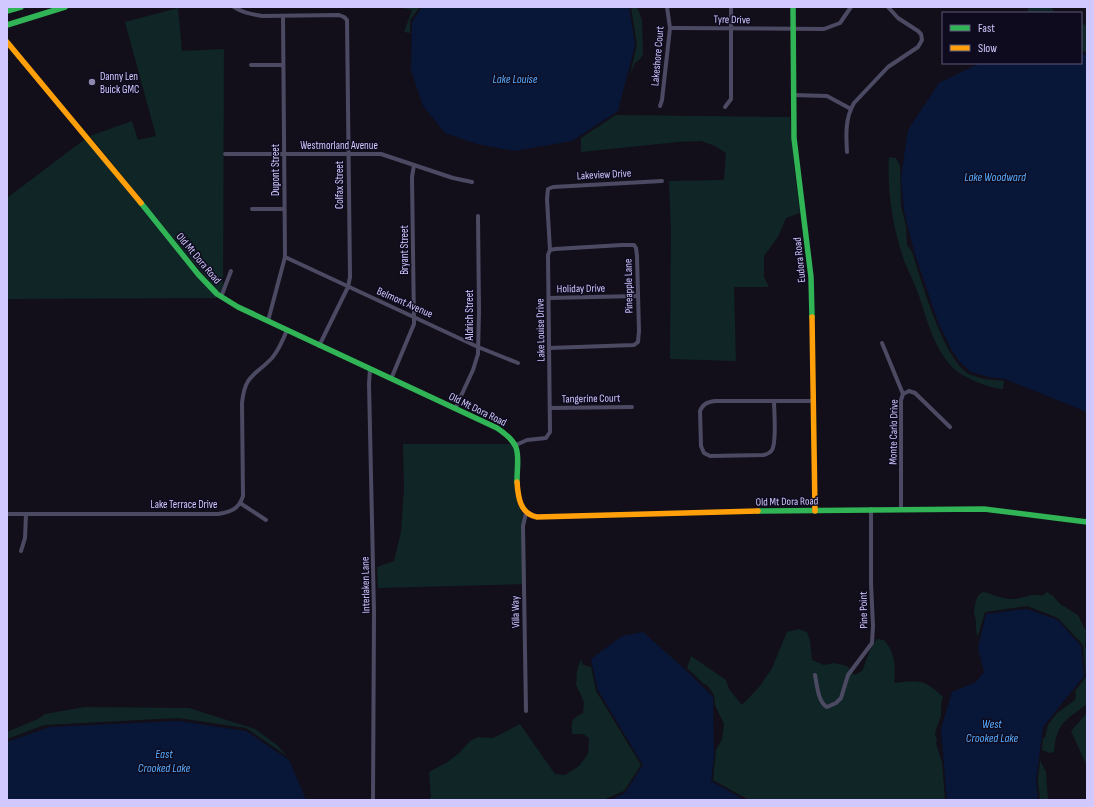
<svg xmlns="http://www.w3.org/2000/svg" width="1094" height="807" viewBox="0 0 1094 807" font-family="'Sofia Sans Condensed',sans-serif">
<rect width="100%" height="100%" fill="#120f1a"/>
<!-- green -->
<g fill="#0f2526">
<polygon points="399,7 420,7 410,20 410,33 404,32 412,10"/>
<polygon points="631,7 637,7 642,20 643,54 640,59 635,63 630,74 637,45"/>
<polygon points="1029,7 1051,7 1055,13 1027,13"/>
<polygon points="178,8 182,51 224,49 223,296 215,288 182,249 90,136 132,121 138,140 156,136 125,22"/>
<polygon points="1081,23 1087,26 1087,53 1081,50"/>
<polygon points="616,115 790,117 794,166 800,213 786,218 778,237 764,256 764,277 769,287 734,287 736,361 670,359 671,230 669,181 724,180 726,153 715,146 701,141 678,142 581,152 581,138"/>
<polygon points="85,139 158,227 196,276 218,298 7,299 7,198"/>
<path d="M889 157 896 158 900 166 901 206 906 226 907 245 912 252C921 279 944 363 971 375 981 379 993 380 1004 381L1003 389C988 388 961 377 951 366 934 347 927 320 919 296 915 285 910 274 905 263 893 229 887 193 889 157Z"/>
<path d="M403 444H512C521 466 507 495 524 515L526 584 378 588 377 567 394 561 401 532 404 489Z"/>
<path d="M984 592C993 594 1001 599 1011 599 1022 600 1031 592 1042 596L1047 592 1053 596 1060 604 1078 615 1086 631 1085 648 1087 650V704C1065 721 1057 722 1054 752L1050 753 1042 750 1043 738H1045L1048 725 1057 713 1075 700 1076 695 1075 691 1086 677 1083 645 1058 618 1027 606 985 612 978 636C974 630 978 621 974 614 975 606 975 594 984 592Z"/>
<path d="M799 629 807 632 810 641 812 660 824 665 834 663 847 666 854 675 862 671C867 660 869 649 877 639L884 640C895 653 896 666 894 683 921 680 923 679 943 697L941 705V716L936 730 935 734 937 740 936 744 942 762 945 800H749L713 780 716 750 722 739 724 724 715 705 714 695 707 685 704 684 687 668 691 656 726 680 729 689 742 705 760 686 772 668 787 632Z"/>
<path d="M581 659 583 665 591 667 596 691 641 765 624 791 603 800H429L431 796 429 772 449 761 460 752 470 741 478 737 493 738 520 724 555 774 565 775 579 766 588 754 589 738 583 734H572C571 721 571 719 583 713L584 702 576 685 577 671Z"/>
<polygon points="84,707 189,708 255,729 277,745 287,756 246,728 178,718 44,725 7,739 7,732 38,719 45,714"/>
<polygon points="1087,713 1087,766 1071,731"/>
<polygon points="1040,760 1046,772 1048,800 1040,800 1038,780"/>
</g>
<!-- water -->
<g fill="#081738">
<polygon points="422,7 629,7 635,45 618,111 572,141 514,151 477,144 445,133 423,106 411,70 412,22"/>
<polygon points="1081,53 1087,56 1087,412 1005,379 989,377 971,372 959,361 950,347 938,322 914,251 904,211 901,178 908,130 939,83 980,63 1081,63"/>
<polygon points="1027,609 1058,620 1081,646 1084,676 1043,727 1036,780 1038,800 947,800 941,729 952,692 976,682 984,672 978,648 986,614"/>
<polygon points="643,632 691,675 713,697 714,756 711,781 744,800 609,800 625,793 643,765 598,690 591,659 622,636"/>
<polygon points="178,721 246,731 289,760 306,800 7,800 7,742 50,727"/>
</g>
<g fill="none" stroke-linecap="round" stroke-linejoin="round">
<!-- street -->
<g stroke="#4c4a63" stroke-width="4">
<path d="M234 7C243 13 251 14 262 16L339 15 344 17 347 20 350 277 348 287 319 346"/>
<polyline points="670,28 824,29 840,23 851,7"/>
<polyline points="251,65 283,65"/>
<polyline points="793,95 827,96 851,109"/>
<polyline points="660,106 662,100 670,28 667,7"/>
<polyline points="725,107 731,99 731,7"/>
<path d="M847 152C846 135 845 118 854 103L888 67 918 47 922 40 921 34 918 31 898 18 888 7"/>
<polyline points="225,154 381,154 453,178 472,182"/>
<polyline points="252,209 284,209"/>
<polyline points="285,257 478,347 518,363"/>
<polyline points="221,297 231,271"/>
<polyline points="549,298 637,296"/>
<polyline points="268,321 285,257 283,16"/>
<polyline points="882,343 903,394"/>
<polyline points="549,348 634,345 638,342 639,331 637,256 636,248 634,245 622,245 555,249 550,250"/>
<polyline points="370,369 369,384 374,612 373,800"/>
<polyline points="391,379 414,324 412,177 414,165"/>
<path d="M715 401H774C774 412 777 442 772 450 770 453 768 454 764 455L710 456 704 453 701 446 700 411C703 404 707 402 715 401Z"/>
<polyline points="774,401 813,401"/>
<polyline points="550,408 632,407"/>
<polyline points="455,409 473,370 478,354 479,311 478,216"/>
<polyline points="516,445 527,440 546,438 550,432 548,255 550,250 547,199 548,189 553,187 662,181"/>
<polyline points="240,503 266,520"/>
<polyline points="901,509 901,400 903,394 909,391 915,393 950,427"/>
<path d="M7 514H218C231 512 239 509 243 496L242 403C245 374 255 376 272 358 279 350 283 340 287 330"/>
<polyline points="21,551 25,538 26,514"/>
<path d="M815 675C817 685 818 702 827 707L836 703 841 698 848 675 872 643 873 626 871 583V509"/>
<polyline points="526,711 523,526 526,513"/>
</g>
<!-- fast -->
<g stroke="#30b455" stroke-width="5.5">
<polyline points="793,7 794,138 811,277 812,317"/>
<polyline points="7,11 21,7"/>
<polyline points="7,25 65,7"/>
<path d="M141 203 198 274 217 294 238 307 497 428C524 446 517 454 517 482"/>
<polyline points="758,511 984,509 1087,522"/>
</g>
<!-- slow -->
<g stroke="#ff9f0a" stroke-width="5.5">
<polyline points="7,42 141,203"/>
<polyline points="812,317 815,511"/>
<path d="M517 482C518 497 520 514 537 517L758 511"/>
</g>
</g>
<!-- markers -->
<circle fill="#8e87af" stroke="#0f0b1e" stroke-width="1.5" cx="92" cy="82" r="4"/>
<g text-anchor="middle" stroke-width="3" stroke-linejoin="round" paint-order="stroke">
<!-- street labels -->
<g font-size="11" fill="#d0c8ff" stroke="#0f0b1e">
<text transform="translate(732 19) rotate(1)" y="4">Tyre Drive</text>
<text transform="translate(657 56) rotate(-85)" y="4">Lakeshore Court</text>
<text x="339" y="149">Westmorland Avenue</text>
<text transform="translate(275 170) rotate(-90)" y="4">Dupont Street</text>
<text transform="translate(604 174) rotate(-3)" y="4">Lakeview Drive</text>
<text transform="translate(339 185) rotate(-90)" y="4">Colfax Street</text>
<text transform="translate(404 250) rotate(-90)" y="4">Bryant Street</text>
<text transform="translate(199 258) rotate(50)" y="4">Old Mt Dora Road</text>
<text transform="translate(799 260) rotate(-96)" y="4">Eudora Road</text>
<text transform="translate(628 286) rotate(-91)" y="4">Pineapple Lane</text>
<text transform="translate(581 288) rotate(-1)" y="4">Holiday Drive</text>
<text transform="translate(405 302) rotate(24)" y="4">Belmont Avenue</text>
<text transform="translate(469 315) rotate(-90)" y="4">Aldrich Street</text>
<text transform="translate(540 330) rotate(-91)" y="4">Lake Louise Drive</text>
<text transform="translate(591 398) rotate(-1)" y="4">Tangerine Court</text>
<text transform="translate(478 409) rotate(26)" y="4">Old Mt Dora Road</text>
<text transform="translate(893 432) rotate(-89)" y="4">Monte Carlo Drive</text>
<text transform="translate(787 501) rotate(-1)" y="4">Old Mt Dora Road</text>
<text x="184" y="508">Lake Terrace Drive</text>
<text transform="translate(365 585) rotate(-91)" y="4">Interlaken Lane</text>
<text transform="translate(863 610) rotate(-91)" y="4">Pine Point</text>
<text transform="translate(515 612) rotate(-91)" y="4">Villa Way</text>
</g>
<!-- poi labels -->
<g font-size="11" fill="#d0c8ff" stroke="#0f0b1e" text-anchor="start">
<text x="100" y="80">Danny Len<tspan x="100" dy="13">Buick GMC</tspan></text>
</g>
<!-- water labels -->
<g font-size="12" font-style="italic" fill="#56acff" stroke="#0f0b1e">
<text x="515" y="83">Lake Louise</text>
<text x="995" y="181">Lake Woodward</text>
<text x="992" y="728">West<tspan x="992" dy="14">Crooked Lake</tspan></text>
<text x="164" y="758">East<tspan x="164" dy="14">Crooked Lake</tspan></text>
</g>
</g>
<!-- border -->
<rect width="1094" height="807" fill="none" stroke="#d0c8ff" stroke-width="16"/>
<!-- legend -->
<rect x="942" y="12" width="140" height="52" fill="#0f0b1e" stroke="#5c5778"/>
<rect x="950" y="25" width="20" height="6" fill="#30b455" stroke="#5c5778"/>
<text x="978" y="32" font-size="12" fill="#d0c8ff">Fast</text>
<rect x="950" y="45" width="20" height="6" fill="#ff9f0a" stroke="#5c5778"/>
<text x="978" y="52" font-size="12" fill="#d0c8ff">Slow</text>
</svg>
